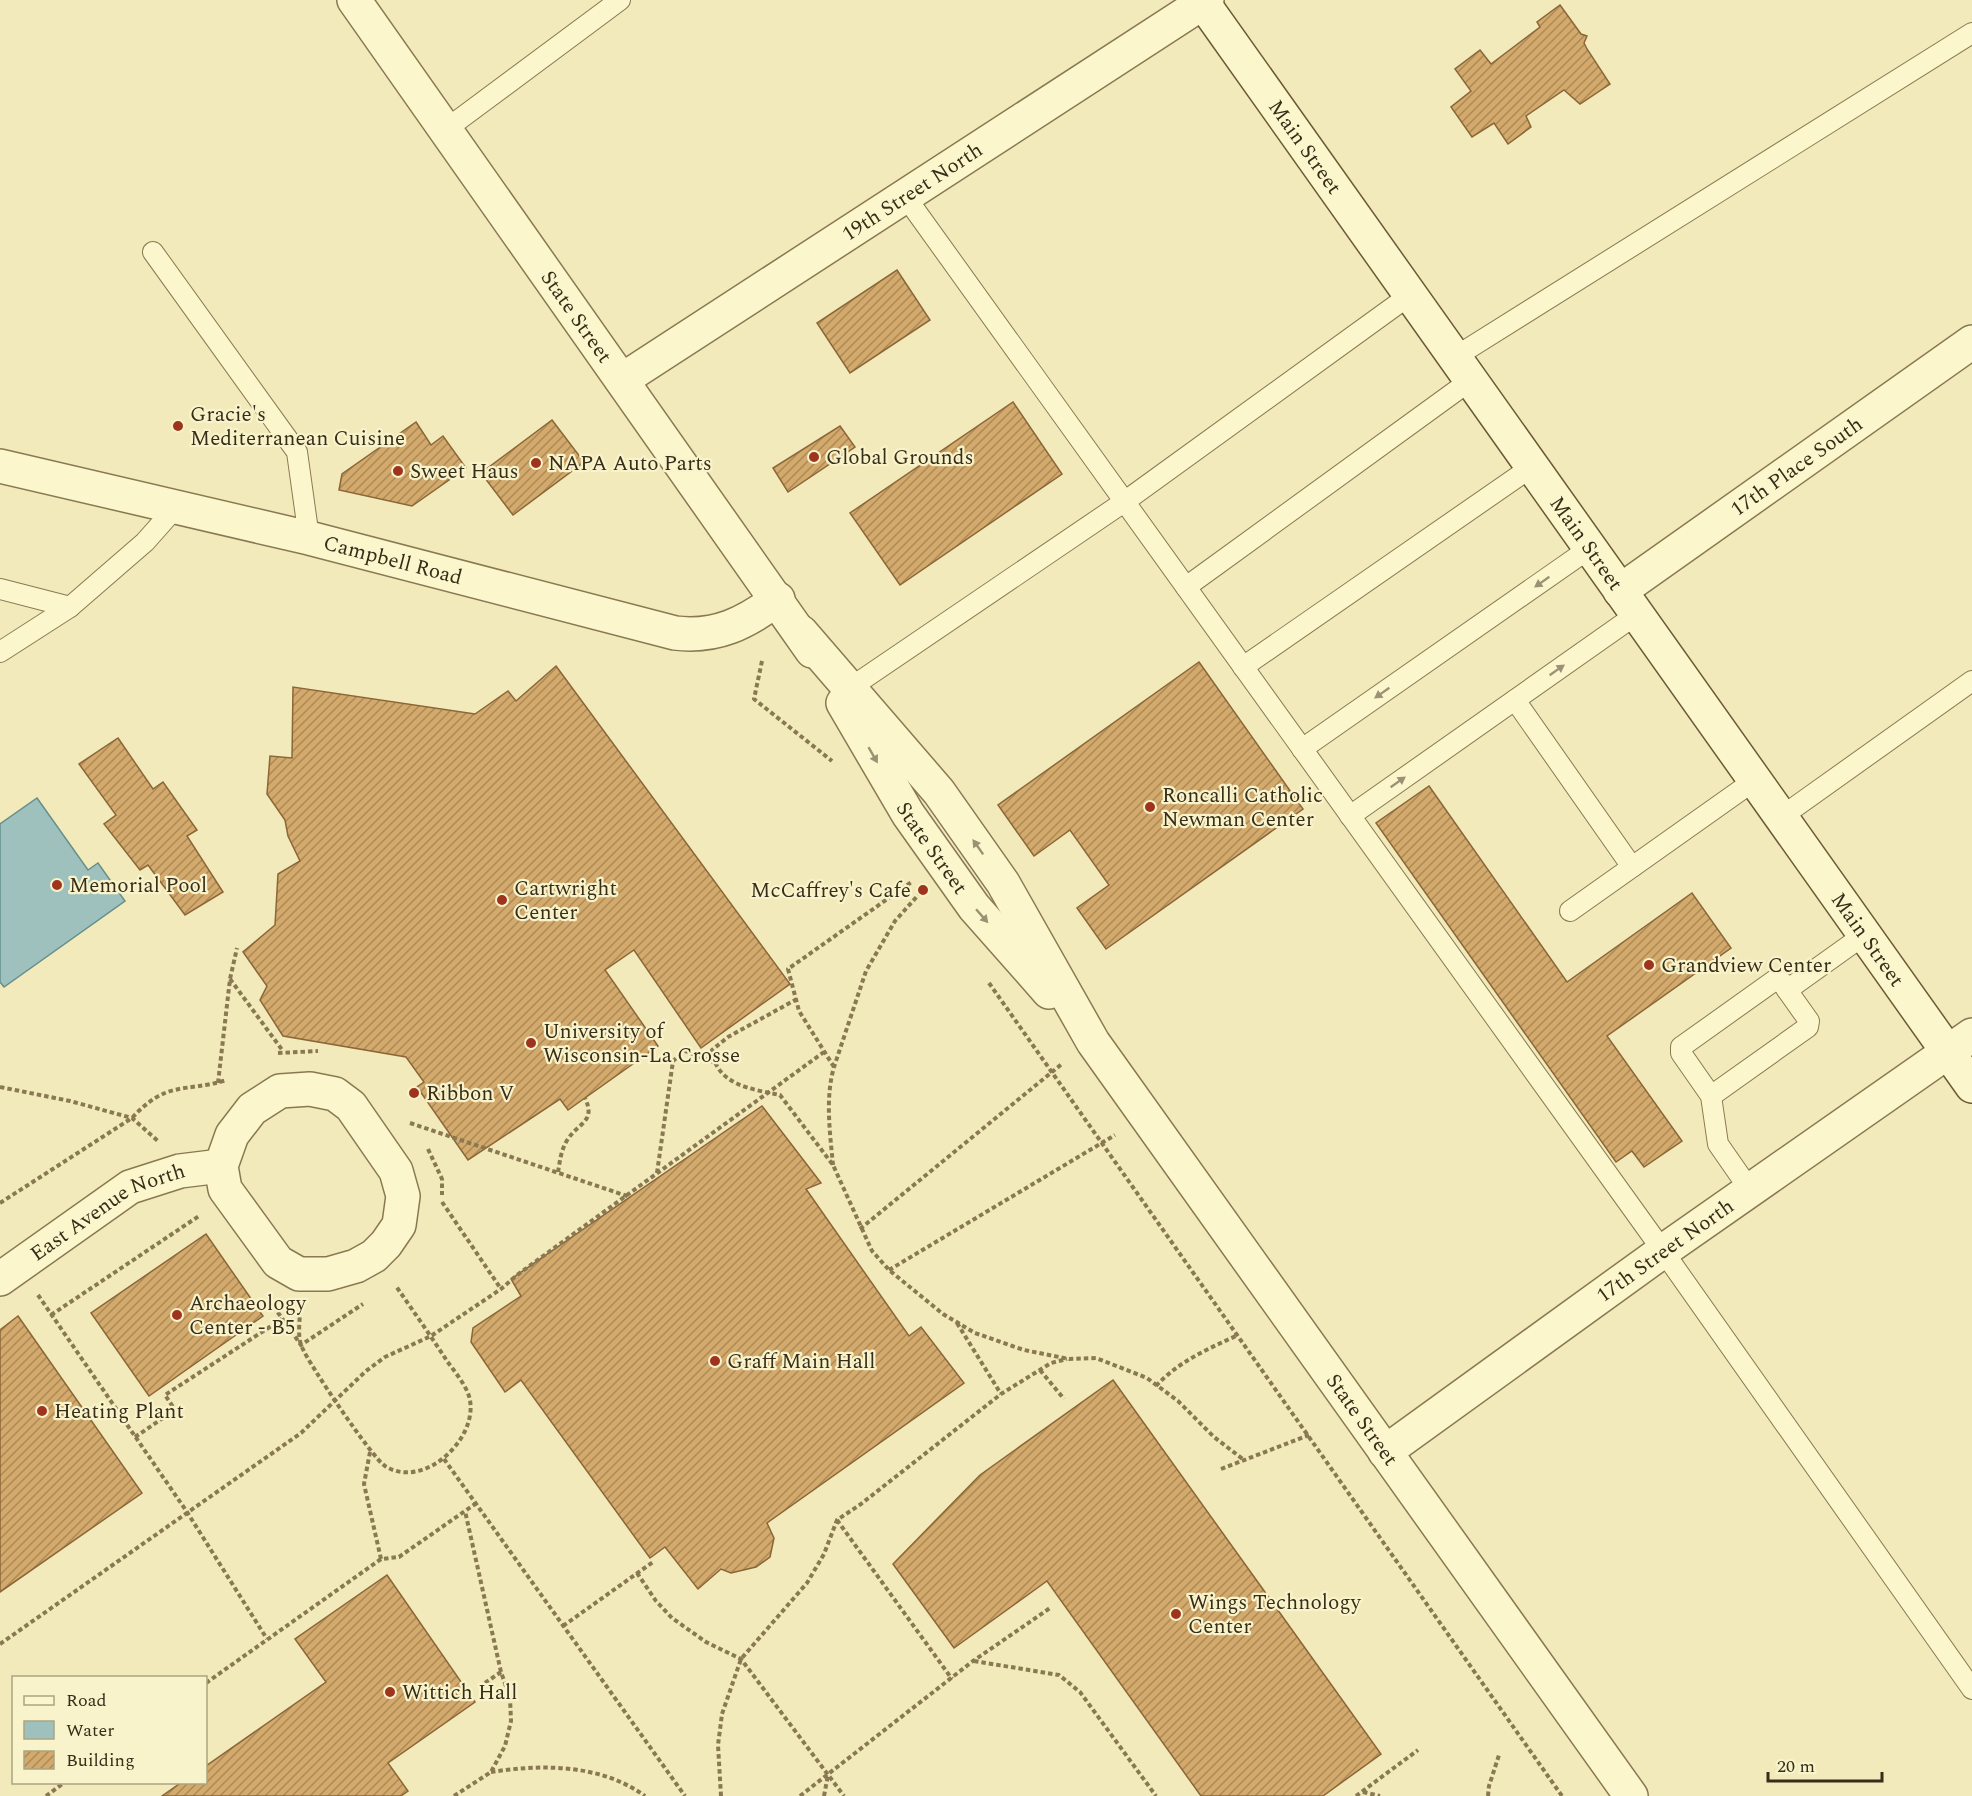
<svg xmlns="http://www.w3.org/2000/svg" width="1972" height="1796" viewBox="0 0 1972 1796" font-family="Spectral,serif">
<defs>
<pattern id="building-hatch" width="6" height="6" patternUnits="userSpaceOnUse" patternTransform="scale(1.5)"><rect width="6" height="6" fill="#d3a96c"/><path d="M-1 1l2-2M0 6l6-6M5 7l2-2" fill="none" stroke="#ac8a58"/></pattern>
</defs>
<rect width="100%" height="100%" fill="#f2eaba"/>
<!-- water -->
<polygon fill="#9fc1bd" stroke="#668f8c" stroke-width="1.5" points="37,798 88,870 98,863 125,901 4,987 0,982 0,824"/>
<!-- building -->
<g fill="url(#building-hatch)" stroke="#8b6637" stroke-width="1.5">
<polygon points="1560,5 1581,34 1587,36 1584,43 1587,49 1610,84 1580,104 1564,90 1526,116 1531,127 1508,144 1494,123 1472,137 1451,107 1471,91 1455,69 1480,50 1491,64 1540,27 1537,22"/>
<polygon points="897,270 930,320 850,373 817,323"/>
<polygon points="1013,402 1062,474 900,585 850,513"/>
<polygon points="552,420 584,462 513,515 481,473"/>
<polygon points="416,422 431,445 443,436 466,468 412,506 339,490 342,474"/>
<polygon points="840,426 855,447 788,492 773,468"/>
<polygon points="1199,662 1303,809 1106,949 1077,908 1109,885 1070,830 1034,856 998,805"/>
<polygon points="556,666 790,984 701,1048 634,950 605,970 658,1046 568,1110 560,1099 468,1160 417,1087 424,1082 406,1057 283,1036 260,1000 267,986 243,952 275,925 278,874 300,861 288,836 285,820 267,794 270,756 292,758 293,687 475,714 508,691 516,701"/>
<polygon points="118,738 153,789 163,782 197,830 187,836 223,892 185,915 148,865 140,870 104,824 116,815 79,764"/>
<polygon points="1429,786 1567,982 1692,893 1731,948 1607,1036 1682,1141 1644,1167 1632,1151 1616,1162 1376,823"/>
<polygon points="762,1106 821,1183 806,1189 909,1336 921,1327 964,1383 767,1523 774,1538 770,1557 756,1567 731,1573 721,1569 698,1589 665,1547 650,1558 521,1380 505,1392 471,1342 473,1328 521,1296 511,1279"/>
<polygon points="206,1234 263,1316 149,1396 91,1313"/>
<polygon points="18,1316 142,1493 0,1592 0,1330"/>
<polygon points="1113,1380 1381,1754 1323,1796 1201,1796 1047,1581 954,1648 893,1564 980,1475"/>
<polygon points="387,1575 475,1702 388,1763 408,1791 401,1796 162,1796 182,1782 206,1782 206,1766 326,1682 295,1639"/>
</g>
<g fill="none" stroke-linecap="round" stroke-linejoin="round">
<!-- lane casing -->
<g stroke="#897953" stroke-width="22">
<g id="lane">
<polyline points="445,130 620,0"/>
<polyline points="905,196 1663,1251 1972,1689"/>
<polyline points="153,252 297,452 309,538"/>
<polyline points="1455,357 1972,33"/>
<polyline points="1186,587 1471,380"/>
<polyline points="0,589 70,607"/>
<polyline points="0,652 70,607 145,542 176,507"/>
<polyline points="1243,667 1533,466"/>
<polyline points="850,688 1124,502 1410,295"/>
<polyline points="1515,700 1632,867"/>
<polyline points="1302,749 1590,548"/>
<polyline points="1350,816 1637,614"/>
<polyline points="1781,817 1972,681"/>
<polyline points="1570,911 1755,780"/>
<polyline points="1711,1096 1808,1027 1809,1021 1787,990"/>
<polyline points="1750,1190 1718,1144 1711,1096 1681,1053 1681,1047 1775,980 1781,981 1787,990 1864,935"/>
</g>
</g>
<!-- street casing -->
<g stroke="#897953" stroke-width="36">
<g id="street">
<path id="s1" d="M354 0 812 651"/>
<path id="s2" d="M622 380 1207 0"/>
<path id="s3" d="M0 466 309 538 675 633C717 638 745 623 778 599"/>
<path id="s4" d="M1620 591 1972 342"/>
<path id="s5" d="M801 632 939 792 1003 883 1093 1042 1631 1796"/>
<path id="s6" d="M843 703 908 814 974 907 1049 992"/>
<polygon points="310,1089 335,1094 351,1106 396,1171 403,1196 399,1225 386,1244 374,1256 356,1266 328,1274 299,1274 278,1262 225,1189 221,1166 232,1135 252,1109 280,1091"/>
<path id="s7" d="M0 1279 130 1187 180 1171 221 1166"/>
<path id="s8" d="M1385 1452 1663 1251 1972 1035"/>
</g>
</g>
<!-- secondary casing -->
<g stroke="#6b5a36" stroke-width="36">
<g id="secondary">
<path id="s9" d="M1201 0 1972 1086"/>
</g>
</g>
<!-- path -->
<g stroke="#897953" stroke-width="4" stroke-dasharray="4.5 3" stroke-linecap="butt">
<polyline points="762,661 754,699 832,761"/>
<polyline points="230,979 283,1051"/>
<polyline points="989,983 1562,1796"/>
<path d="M797 999 728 1037 712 1050C716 1085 751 1089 780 1095L833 1165 872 1251 889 1270 943 1314 975 1333 1024 1350 1069 1359 1096 1358 1147 1378 1178 1401 1214 1437 1244 1460"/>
<polyline points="278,1053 318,1051"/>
<polyline points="834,1067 799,1011 788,969 913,881"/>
<polyline points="218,1083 230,979 237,948"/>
<polyline points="0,1087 70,1101 132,1118 158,1141"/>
<polyline points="410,1123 630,1197"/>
<polyline points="428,1149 442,1179 442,1195"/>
<path d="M833 1165C830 1133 825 1098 834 1067L866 971 895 921 920 893"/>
<path d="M558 1172C560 1161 561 1149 568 1139 579 1122 596 1122 585 1098"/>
<polyline points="657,1173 673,1061 685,1051 713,1062"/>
<polyline points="442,1202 501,1289"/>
<path d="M0 1203 132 1118C167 1080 183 1093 227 1080"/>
<polyline points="860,1229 1063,1063"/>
<polyline points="889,1270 1115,1135"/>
<polyline points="38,1295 187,1512 267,1639"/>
<polyline points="269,1300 301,1345 363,1304"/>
<path d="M300 1310C300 1321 297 1337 302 1347 308 1363 373 1459 385 1466 424 1491 481 1437 469 1396 465 1384 455 1372 447 1361 431 1336 413 1311 396 1286"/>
<polyline points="51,1315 199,1216"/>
<polyline points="957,1323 1001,1394"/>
<polyline points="1040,1370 1064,1399"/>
<path d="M1156 1386C1179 1361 1208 1349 1238 1335"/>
<polyline points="135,1437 175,1410 165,1395 282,1319"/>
<polyline points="370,1452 364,1484 381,1559 399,1557 475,1504"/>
<polyline points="444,1459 685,1796"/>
<polyline points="1221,1469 1309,1435"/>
<polyline points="837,1520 952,1679"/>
<polyline points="637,1573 656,1601 672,1618 706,1642 741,1659 844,1796"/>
<polyline points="563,1626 653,1562"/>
<polyline points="0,1644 301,1433 366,1371 385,1357 431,1336 501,1289 517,1275 824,1052"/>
<polyline points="974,1661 1059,1675 1080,1692 1156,1796"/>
<polyline points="206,1683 381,1559"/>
<polyline points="485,1683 501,1672"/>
<path d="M491 1772C542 1764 601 1764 645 1796"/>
<polyline points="1363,1792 1380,1796"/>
<polyline points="46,1796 65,1782"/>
<polyline points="454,1796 491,1772 505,1746 511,1721 510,1698 501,1672 465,1511"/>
<polyline points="721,1796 718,1745 722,1714 741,1659 807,1583 824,1554 837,1520 861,1504 1001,1394 1051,1363 1067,1359"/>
<polyline points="800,1796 973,1661 1050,1608"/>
<polyline points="824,1796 828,1775"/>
<polyline points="1356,1796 1418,1750"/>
<polyline points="1488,1796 1489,1786 1499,1755"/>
</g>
<!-- lane -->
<use href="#lane" stroke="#fcf6cd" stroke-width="20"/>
<!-- street -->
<use href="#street" stroke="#fcf6cd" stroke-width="33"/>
<!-- secondary -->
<use href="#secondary" stroke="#fcf6cd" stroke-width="33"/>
</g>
<!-- one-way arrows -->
<defs><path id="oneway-solid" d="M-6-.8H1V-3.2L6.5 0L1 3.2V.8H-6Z" transform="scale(1.5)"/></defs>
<g fill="#9a9273">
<use href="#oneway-solid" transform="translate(1542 582) rotate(145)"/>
<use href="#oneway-solid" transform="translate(1557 670) rotate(-35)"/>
<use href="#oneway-solid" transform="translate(1382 693) rotate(145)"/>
<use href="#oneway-solid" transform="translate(873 755) rotate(60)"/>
<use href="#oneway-solid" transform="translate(1398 782) rotate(-35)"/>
<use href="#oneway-solid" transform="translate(978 847) rotate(-125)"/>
<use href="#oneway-solid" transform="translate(982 916) rotate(49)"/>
</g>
<!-- markers -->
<g fill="#9e331e" stroke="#f8f3ca" stroke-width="2">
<circle cx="178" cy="426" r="6"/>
<circle cx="814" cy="457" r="6"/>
<circle cx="536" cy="463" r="6"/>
<circle cx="398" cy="471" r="6"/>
<circle cx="1150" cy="807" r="6"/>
<circle cx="57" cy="885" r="6"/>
<circle cx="923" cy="890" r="6"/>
<circle cx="502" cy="900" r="6"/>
<circle cx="1649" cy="965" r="6"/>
<circle cx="531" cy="1043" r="6"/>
<circle cx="414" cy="1093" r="6"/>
<circle cx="177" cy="1315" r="6"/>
<circle cx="715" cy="1361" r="6"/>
<circle cx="42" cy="1411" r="6"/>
<circle cx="1176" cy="1614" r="6"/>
<circle cx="390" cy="1692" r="6"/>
</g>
<g text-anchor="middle" stroke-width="4.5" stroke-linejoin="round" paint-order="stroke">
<!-- street labels -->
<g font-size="21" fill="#372d19" stroke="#f8f3ca">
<text dy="7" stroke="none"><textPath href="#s9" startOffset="180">Main Street</textPath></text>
<text dy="7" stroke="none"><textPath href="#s2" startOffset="346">19th Street North</textPath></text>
<text dy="7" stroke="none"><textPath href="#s1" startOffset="387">State Street</textPath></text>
<text dy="7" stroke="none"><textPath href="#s4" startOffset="216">17th Place South</textPath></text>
<text dy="7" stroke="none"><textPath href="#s9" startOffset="666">Main Street</textPath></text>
<text dy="7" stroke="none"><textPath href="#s3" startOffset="404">Campbell Road</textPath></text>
<text dy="7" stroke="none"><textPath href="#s6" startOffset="170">State Street</textPath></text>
<text dy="7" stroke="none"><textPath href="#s9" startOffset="1152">Main Street</textPath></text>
<text dy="7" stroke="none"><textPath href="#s7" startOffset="128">East Avenue North</textPath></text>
<text dy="7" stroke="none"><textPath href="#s8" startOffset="345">17th Street North</textPath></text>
<text dy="7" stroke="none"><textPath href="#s5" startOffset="969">State Street</textPath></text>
</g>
<!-- poi labels -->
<g font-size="21" fill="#372d19" stroke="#f8f3ca" text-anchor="start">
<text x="190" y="421">Gracie's<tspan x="190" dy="24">Mediterranean Cuisine</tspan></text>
<text x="826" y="464">Global Grounds</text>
<text x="548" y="470">NAPA Auto Parts</text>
<text x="410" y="478">Sweet Haus</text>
<text x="1162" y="802">Roncalli Catholic<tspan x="1162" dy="24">Newman Center</tspan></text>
<text x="69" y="892">Memorial Pool</text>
<text x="514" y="895">Cartwright<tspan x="514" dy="24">Center</tspan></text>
<text x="911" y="897" text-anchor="end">McCaffrey's Cafe</text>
<text x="1661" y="972">Grandview Center</text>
<text x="543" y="1038">University of<tspan x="543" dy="24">Wisconsin-La Crosse</tspan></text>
<text x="426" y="1100">Ribbon V</text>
<text x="189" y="1310">Archaeology<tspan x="189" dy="24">Center - B5</tspan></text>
<text x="727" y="1368">Graff Main Hall</text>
<text x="54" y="1418">Heating Plant</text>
<text x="1188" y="1609">Wings Technology<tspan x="1188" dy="24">Center</tspan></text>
<text x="402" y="1699">Wittich Hall</text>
</g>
</g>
<!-- legend -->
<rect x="12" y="1676" width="195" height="108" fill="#f8f3ca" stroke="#aba483" stroke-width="1.5"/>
<rect x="24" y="1696" width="30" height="9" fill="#fcf6cd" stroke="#aba483" stroke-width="1.5"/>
<text x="66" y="1706" font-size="18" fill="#372d19">Road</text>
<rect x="24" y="1721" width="30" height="18" fill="#9fc1bd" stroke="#aba483" stroke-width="1.5"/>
<text x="66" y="1736" font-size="18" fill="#372d19">Water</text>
<rect x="24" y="1751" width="30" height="18" fill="url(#building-hatch)" stroke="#aba483" stroke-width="1.5"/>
<text x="66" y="1766" font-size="18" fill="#372d19">Building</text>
<!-- scale -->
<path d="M1768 1772v9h114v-9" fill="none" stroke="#372d19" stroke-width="3"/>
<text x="1777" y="1772" font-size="18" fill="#372d19" stroke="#f8f3ca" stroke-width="4.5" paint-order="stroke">20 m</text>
</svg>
